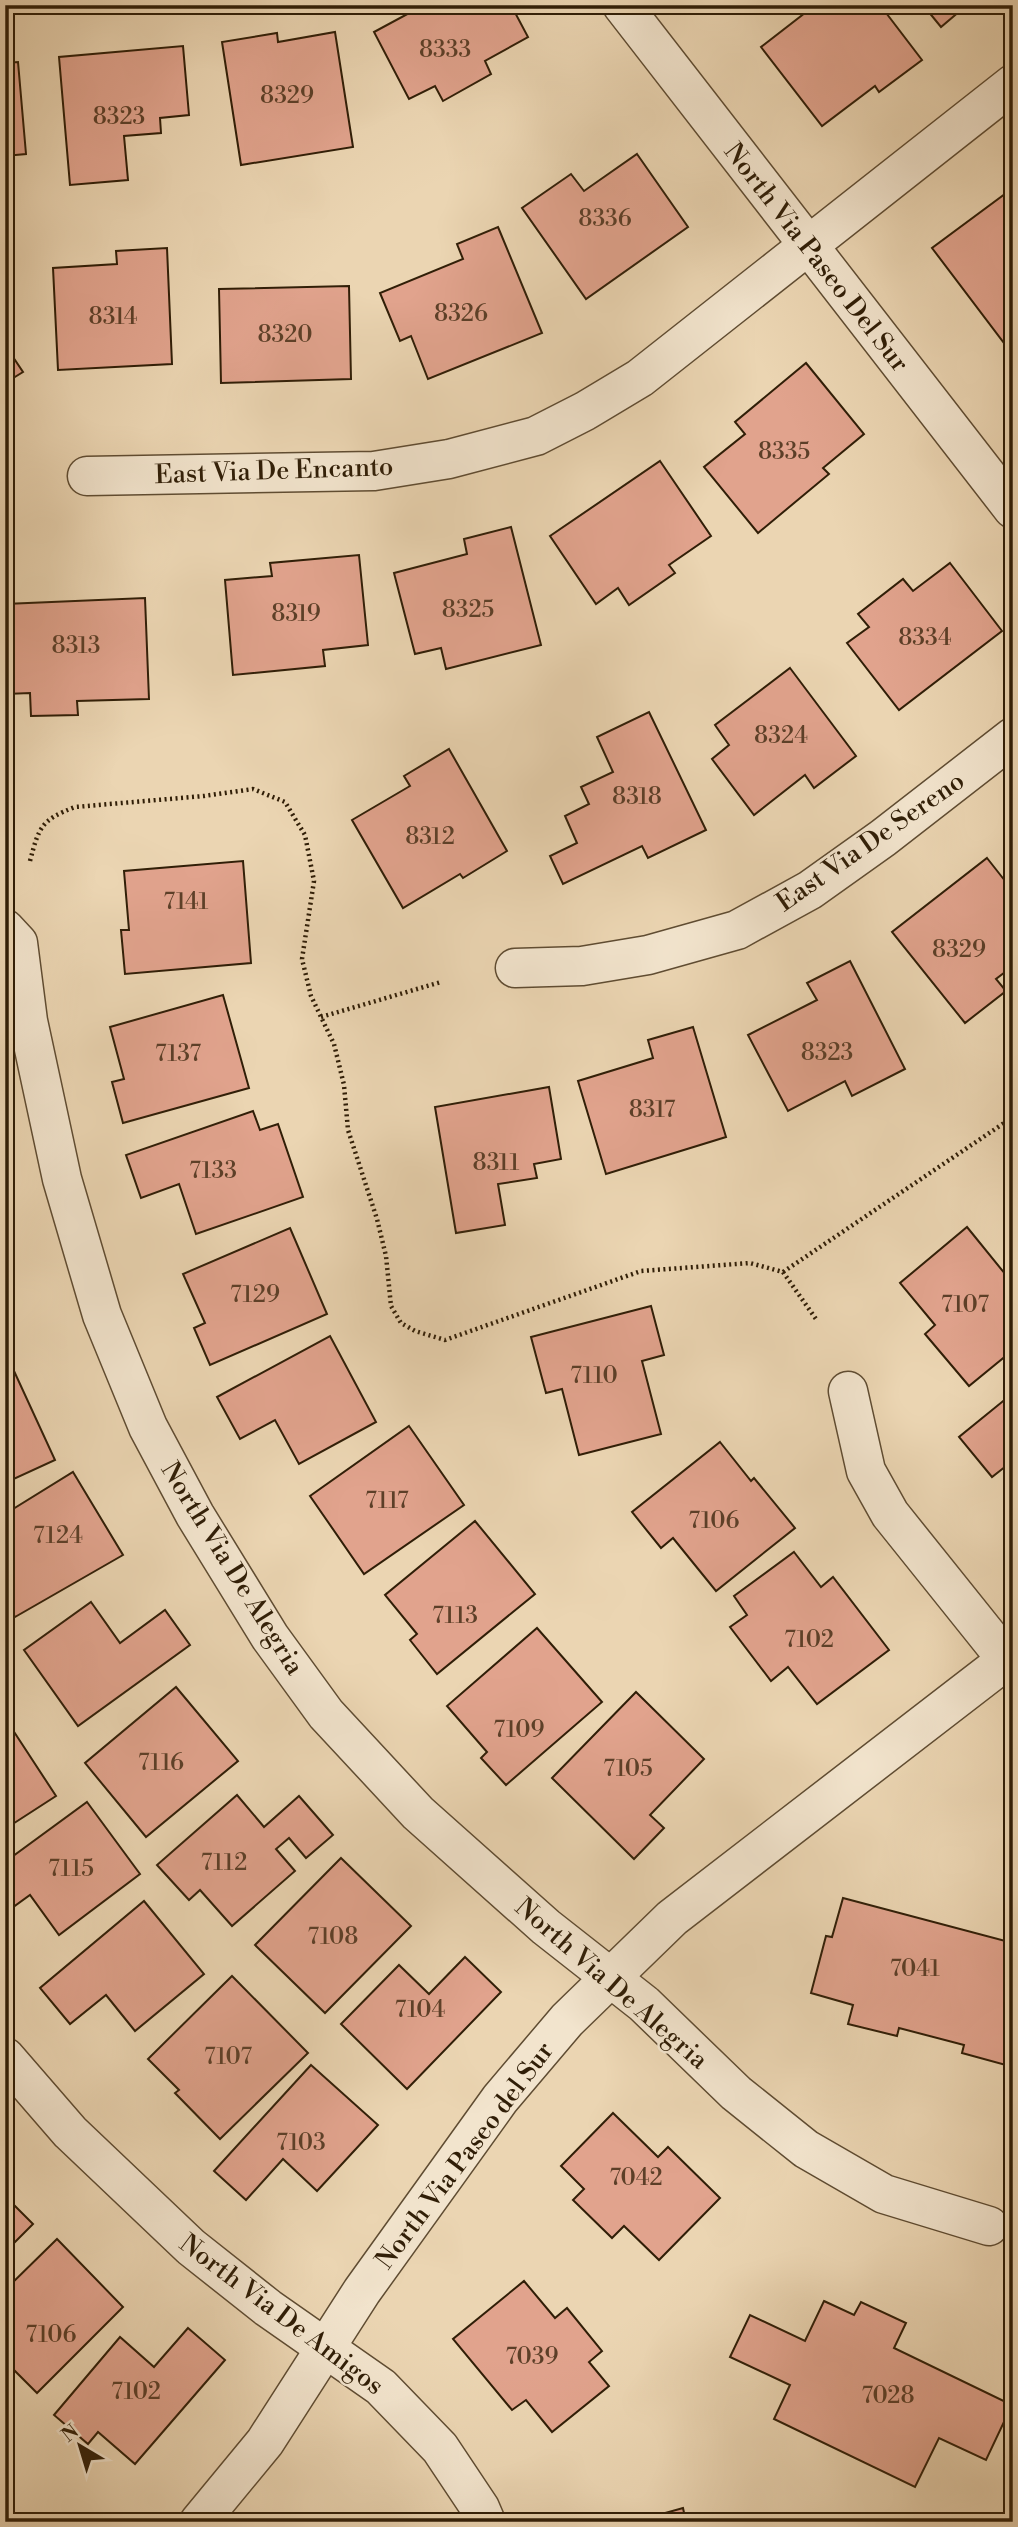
<svg xmlns="http://www.w3.org/2000/svg" width="1018" height="2527" viewBox="0 0 1018 2527" font-family="'Libre Bodoni',serif">
<rect width="100%" height="100%" fill="#ebd5b2"/>
<filter id="stains"><feTurbulence type="fractalNoise" baseFrequency=".00286" numOctaves="4"/><feColorMatrix values="0 0 0 0 .2 0 0 0 0 .09 0 0 0 0 .02 0 0 0 .5 -.17"/></filter>
<radialGradient id="worn" r=".72"><stop offset=".6" stop-color="#630" stop-opacity="0"/><stop offset="1" stop-color="#630" stop-opacity=".3"/></radialGradient>
<!-- building -->
<g fill="#e1a38d" stroke="#301e07" stroke-width="2">
<polygon points="424,5 511,5 528,37 485,61 491,74 443,101 435,86 409,99 374,32"/>
<polygon points="807,5 880,5 922,60 879,92 875,86 822,126 761,47 810,9"/>
<polygon points="923,5 967,5 941,27"/>
<polygon points="335,32 353,147 241,165 222,42 277,33 278,42"/>
<polygon points="183,46 189,115 160,118 161,133 124,136 128,180 70,185 59,57"/>
<polygon points="18,62 26,154 5,156 5,63"/>
<polygon points="637,154 688,227 586,299 522,208 571,174 584,191"/>
<polygon points="1013,188 1013,336 1004,343 932,248"/>
<polygon points="498,227 542,333 428,379 411,336 400,341 380,293 463,259 457,244"/>
<polygon points="167,248 172,364 58,370 53,268 117,264 116,251"/>
<polygon points="349,286 351,379 221,383 219,289"/>
<polygon points="5,345 23,372 5,383"/>
<polygon points="806,363 864,434 823,468 829,474 758,533 704,467 745,434 735,422"/>
<polygon points="660,461 711,536 669,565 675,573 629,605 618,588 596,604 550,536"/>
<polygon points="511,527 541,645 446,669 441,648 415,654 394,573 467,554 464,539"/>
<polygon points="359,555 368,645 323,650 325,666 233,675 225,580 272,576 270,563"/>
<polygon points="950,563 1002,631 899,710 847,643 869,627 858,614 903,579 913,591"/>
<polygon points="145,598 149,699 77,701 78,715 31,716 30,693 6,694 5,604"/>
<polygon points="790,668 856,756 814,788 805,775 754,815 712,759 729,745 715,725"/>
<polygon points="649,712 706,830 648,858 642,846 563,884 550,856 577,843 565,816 589,804 581,787 613,772 597,737"/>
<polygon points="449,749 507,851 463,878 460,874 403,908 352,820 410,786 404,776"/>
<polygon points="987,858 1013,891 1013,966 996,979 1006,991 965,1023 892,932"/>
<polygon points="243,861 251,963 125,974 121,930 129,930 124,871"/>
<polygon points="850,961 905,1069 852,1096 845,1081 788,1111 748,1035 817,1000 807,983"/>
<polygon points="223,995 249,1088 123,1123 112,1082 124,1079 110,1027"/>
<polygon points="693,1027 726,1137 606,1174 578,1081 653,1058 648,1040"/>
<polygon points="549,1087 561,1159 534,1164 537,1178 498,1184 505,1225 456,1233 435,1107"/>
<polygon points="253,1111 260,1130 278,1124 303,1197 196,1234 179,1184 141,1198 126,1155"/>
<polygon points="967,1227 1010,1280 1013,1278 1013,1350 969,1386 925,1334 935,1325 900,1283"/>
<polygon points="290,1228 327,1314 210,1365 194,1328 205,1323 183,1274"/>
<polygon points="651,1306 664,1355 642,1361 661,1434 579,1455 562,1389 546,1393 531,1337"/>
<polygon points="5,1331 13,1349 5,1352"/>
<polygon points="330,1336 376,1422 299,1464 275,1420 240,1439 217,1397"/>
<polygon points="14,1371 55,1460 5,1483 5,1376"/>
<polygon points="1013,1393 1013,1474 1006,1466 992,1477 959,1437"/>
<polygon points="409,1426 464,1505 364,1574 310,1496"/>
<polygon points="720,1442 751,1481 754,1478 795,1528 716,1591 673,1538 661,1548 632,1512"/>
<polygon points="73,1472 123,1555 15,1617 5,1602 5,1514"/>
<polygon points="475,1521 535,1594 437,1674 410,1640 417,1634 385,1595"/>
<polygon points="794,1552 821,1587 833,1577 889,1650 817,1704 788,1667 771,1681 730,1627 747,1615 734,1596"/>
<polygon points="91,1602 120,1643 165,1610 190,1645 78,1726 24,1650"/>
<polygon points="537,1628 602,1702 506,1785 481,1758 487,1752 447,1706"/>
<polygon points="176,1687 238,1761 146,1837 85,1763"/>
<polygon points="636,1692 704,1759 650,1815 664,1828 634,1859 552,1778"/>
<polygon points="5,1718 56,1796 5,1829"/>
<polygon points="237,1795 264,1827 299,1796 333,1835 306,1858 289,1838 276,1849 295,1871 232,1926 200,1890 189,1900 157,1865"/>
<polygon points="87,1802 140,1874 59,1935 30,1895 5,1913 5,1862"/>
<polygon points="341,1858 411,1926 325,2013 255,1945"/>
<polygon points="843,1898 1013,1943 1013,2067 962,2053 964,2045 899,2028 897,2036 848,2024 853,2005 811,1993 826,1936 832,1937"/>
<polygon points="144,1901 204,1974 135,2031 106,1995 70,2024 40,1988"/>
<polygon points="465,1957 501,1992 407,2089 341,2024 399,1965 429,1994"/>
<polygon points="232,1976 308,2053 220,2139 175,2093 179,2090 148,2059"/>
<polygon points="311,2065 378,2125 317,2191 283,2159 246,2200 214,2171"/>
<polygon points="613,2113 658,2157 668,2147 720,2198 659,2260 624,2226 612,2238 573,2200 584,2189 561,2166"/>
<polygon points="5,2196 33,2224 5,2252"/>
<polygon points="57,2239 123,2307 37,2393 5,2361 5,2290"/>
<polygon points="524,2281 555,2318 567,2308 602,2351 589,2362 609,2386 552,2432 526,2400 512,2410 453,2339"/>
<polygon points="824,2301 854,2315 861,2302 906,2323 894,2348 1012,2405 986,2460 939,2438 915,2487 774,2419 790,2385 730,2357 750,2315 805,2341"/>
<polygon points="188,2328 225,2360 135,2464 98,2432 88,2444 54,2415 120,2337 154,2367"/>
<polygon points="683,2508 686,2522 633,2522"/>
</g>
<g fill="none" stroke-linecap="round" stroke-linejoin="round">
<!-- minor casing -->
<g stroke="#5f4c32" stroke-width="41">
<g id="minor">
<polyline points="622,5 1013,509"/>
<polyline points="87,476 374,471 449,459 536,436 585,411 640,378 1013,84"/>
<polyline points="5,929 18,943 28,1021 62,1179 102,1315 148,1427 195,1515 270,1637 326,1714 418,1813 546,1927 644,2004 736,2093 806,2149 884,2194 989,2226"/>
<polyline points="515,968 582,966 648,955 737,930 810,890 883,838 1013,737"/>
<polyline points="848,1391 866,1471 890,1514 1007,1660"/>
<polyline points="5,2057 70,2132 191,2247 268,2308 381,2387 440,2448 480,2508 486,2522"/>
<polyline points="199,2522 265,2442 362,2291 500,2099 567,2020 672,1918 1013,1655"/>
</g>
</g>
<!-- path -->
<g stroke="#301e07" stroke-width="4.5" stroke-dasharray="2 3.5" stroke-linecap="butt">
<path d="M30 861C39 827 41 820 75 807L204 796 253 789 285 802 305 835 314 881 302 959 311 996 334 1044 344 1085 348 1130 377 1219 386 1256 391 1306 401 1323 415 1331 445 1340 641 1271 750 1263 783 1272 816 1319"/>
<polyline points="321,1017 441,982"/>
<polyline points="783,1272 1013,1117"/>
</g>
<!-- minor -->
<use href="#minor" stroke="#f2e4cd" stroke-width="38"/>
</g>
<g text-anchor="middle" stroke-width="5" stroke-linejoin="round" paint-order="stroke">
<!-- number labels -->
<g font-size="23" fill="#5c3f28">
<text x="445" y="57">8333</text>
<text x="287" y="103">8329</text>
<text x="119" y="124">8323</text>
<text x="605" y="226">8336</text>
<text x="461" y="321">8326</text>
<text x="113" y="324">8314</text>
<text x="285" y="342">8320</text>
<text x="784" y="459">8335</text>
<text x="468" y="617">8325</text>
<text x="296" y="621">8319</text>
<text x="925" y="645">8334</text>
<text x="76" y="653">8313</text>
<text x="781" y="743">8324</text>
<text x="637" y="804">8318</text>
<text x="430" y="844">8312</text>
<text x="186" y="909">7141</text>
<text x="959" y="957">8329</text>
<text x="827" y="1060">8323</text>
<text x="178" y="1061">7137</text>
<text x="652" y="1117">8317</text>
<text x="496" y="1170">8311</text>
<text x="213" y="1178">7133</text>
<text x="255" y="1302">7129</text>
<text x="965" y="1312">7107</text>
<text x="594" y="1383">7110</text>
<text x="387" y="1508">7117</text>
<text x="714" y="1528">7106</text>
<text x="58" y="1543">7124</text>
<text x="455" y="1623">7113</text>
<text x="809" y="1647">7102</text>
<text x="519" y="1737">7109</text>
<text x="161" y="1770">7116</text>
<text x="628" y="1776">7105</text>
<text x="224" y="1870">7112</text>
<text x="71" y="1876">7115</text>
<text x="333" y="1944">7108</text>
<text x="915" y="1976">7041</text>
<text x="420" y="2017">7104</text>
<text x="228" y="2064">7107</text>
<text x="301" y="2150">7103</text>
<text x="636" y="2185">7042</text>
<text x="51" y="2342">7106</text>
<text x="532" y="2364">7039</text>
<text x="136" y="2399">7102</text>
<text x="888" y="2403">7028</text>
</g>
<!-- street labels -->
<g font-size="26" fill="#301e07" stroke="#f2e4cd">
<text transform="translate(817 257) rotate(52)" y="9">North Via Paseo Del Sur</text>
<text transform="translate(274 470) rotate(-2)" y="9">East Via De Encanto</text>
<text transform="translate(870 841) rotate(-35)" y="9">East Via De Sereno</text>
<text transform="translate(233 1568) rotate(58)" y="9">North Via De Alegria</text>
<text transform="translate(612 1983) rotate(41)" y="9">North Via De Alegria</text>
<text transform="translate(464 2155) rotate(-53)" y="9">North Via Paseo del Sur</text>
<text transform="translate(282 2314) rotate(37)" y="9">North Via De Amigos</text>
</g>
</g>
<!-- margin -->
<rect width="1018" height="2527" fill="none" stroke="#ebd5b2" stroke-width="28"/>
<rect x="7" y="7" width="1004" height="2513" fill="none" stroke="#301e07" stroke-width="3.5"/>
<rect x="14" y="14" width="990" height="2499" fill="none" stroke="#301e07" stroke-width="2"/>
<!-- north arrow -->
<g transform="translate(80 2446) rotate(322)" stroke="#f2e4cd" stroke-width="5" paint-order="stroke">
<path d="M0-5L12 26L0 18L-12 26Z" fill="#301e07"/>
<text y="-10" font-size="19" font-weight="bold" text-anchor="middle" fill="#301e07">N</text>
</g>
<rect width="100%" height="100%" filter="url(#stains)"/>
<rect width="100%" height="100%" fill="url(#worn)"/>
</svg>
